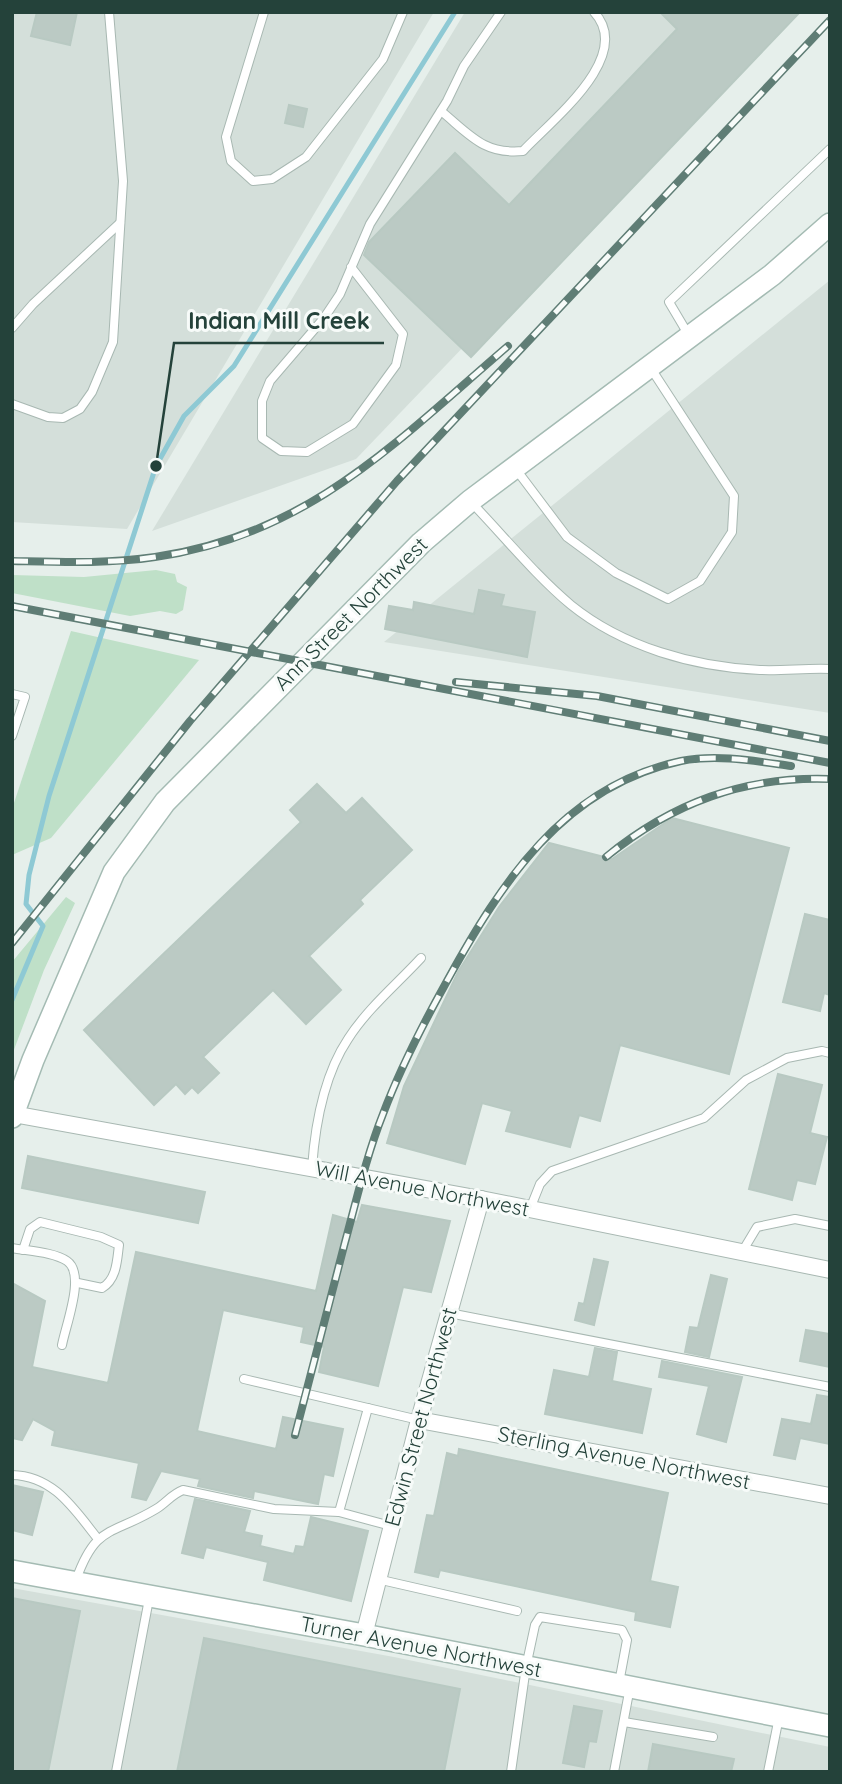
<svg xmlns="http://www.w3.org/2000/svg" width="842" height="1784" viewBox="0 0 842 1784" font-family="Quicksand,sans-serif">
<rect width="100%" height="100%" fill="#e6efeb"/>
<!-- built -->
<g fill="#d4dfda">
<polygon points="12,12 434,12 127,529 12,522"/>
<polygon points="465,12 784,12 356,459 152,531"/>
<polygon points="830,280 830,713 384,642"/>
<polygon points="12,1588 394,1657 830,1747 830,1772 12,1772"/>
</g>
<!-- green -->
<g fill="#bfe0c8">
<polygon points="156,570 175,574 177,582 187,587 183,610 176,614 160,611 130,616 12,593 12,575 84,577"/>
<polygon points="71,631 199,660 51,838 12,855 12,809"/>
<polygon points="66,897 75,903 44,970 12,1055 12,962"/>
</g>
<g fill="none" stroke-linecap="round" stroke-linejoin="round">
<!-- stream -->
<polyline stroke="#8ec9d4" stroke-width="5" points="12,1000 43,926 26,904 29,875 49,796 156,466 184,416 234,366 455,12"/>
</g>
<!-- building -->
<g fill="#bbcac4" stroke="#b8c9c2" stroke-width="2">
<polygon points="37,12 77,12 70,45 31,36"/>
<polygon points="660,12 800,12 471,357 364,255 369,242 455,153 509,205 677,29"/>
<polygon points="289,105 307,109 303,127 285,123"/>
<polygon points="479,590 504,595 501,606 535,612 527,657 385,629 389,606 413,610 414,602 474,614"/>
<polygon points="317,784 346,813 362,798 412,850 360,900 363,904 309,956 341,990 306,1024 273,990 203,1057 219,1073 198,1093 192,1087 185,1094 176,1084 154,1105 84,1030 301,822 290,810"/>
<polygon points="672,818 789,848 729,1074 620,1045 600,1121 579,1115 570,1147 506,1131 512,1111 482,1103 465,1164 387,1143 404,1086 458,972 499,907 549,843 612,859"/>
<polygon points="805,914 830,920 830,995 824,993 820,1011 783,1002"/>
<polygon points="778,1074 822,1085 810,1133 827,1137 815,1184 797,1180 792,1200 749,1189"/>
<polygon points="28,1156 205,1192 198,1223 22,1188"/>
<polygon points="362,1205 450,1221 431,1292 403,1287 378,1386 319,1372 324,1347 301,1342 304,1327 223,1310 197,1431 276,1449 283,1417 343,1429 333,1476 324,1474 318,1504 254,1491 253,1498 198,1486 200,1479 161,1471 146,1500 132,1497 139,1463 52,1445 55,1431 33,1419 22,1440 12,1438 12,1283 45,1301 32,1367 108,1383 136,1252 316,1291 333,1215 357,1222"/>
<polygon points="594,1259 608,1262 594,1325 575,1320 579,1303 584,1304"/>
<polygon points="711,1275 727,1279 709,1357 685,1352 690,1327 698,1328"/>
<polygon points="806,1330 830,1334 830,1367 800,1361"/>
<polygon points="595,1348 617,1352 612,1381 651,1389 642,1433 545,1414 554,1370 589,1377"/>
<polygon points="662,1361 742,1377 726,1442 697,1434 709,1386 659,1377"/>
<polygon points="817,1395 830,1397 830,1444 800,1438 795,1459 774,1455 782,1419 811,1424"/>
<polygon points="459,1449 668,1493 650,1581 678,1587 670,1627 635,1620 636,1612 440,1570 438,1577 415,1572 427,1515 434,1516 447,1453 458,1456"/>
<polygon points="12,1485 43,1492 32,1535 12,1530"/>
<polygon points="195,1499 250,1511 244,1532 262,1536 260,1546 294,1554 296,1546 304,1547 311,1517 368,1531 351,1601 264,1580 268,1562 206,1547 203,1558 182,1553"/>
<polygon points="12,1598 80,1611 48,1772 12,1772"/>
<polygon points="204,1638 460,1689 444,1772 177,1772"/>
<polygon points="574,1706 602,1711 596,1742 589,1741 584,1767 563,1763"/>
<polygon points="653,1744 734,1759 731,1772 648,1772"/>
</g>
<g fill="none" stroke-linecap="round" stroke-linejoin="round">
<!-- lane casing -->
<g stroke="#a8b8b2" stroke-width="10">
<g id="lane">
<polyline points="264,12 226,137 231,161 253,181 272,179 306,157 383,59 403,12"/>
<path d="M441 111C469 134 484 155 523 151 552 120 635 56 594 12"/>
<polyline points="351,267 403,334 396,365 353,424 307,452 281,451 262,438 262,401 270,381 324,318 340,294 370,224 447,101 464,66 501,12"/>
<polyline points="12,328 33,304 120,223"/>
<polyline points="688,334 669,302 830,149"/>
<polyline points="12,404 48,417 63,418 80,409 92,392 113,342 123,181 109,12"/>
<polyline points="515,468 567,537 616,573 668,599 700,581 732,532 734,496 650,367"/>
<path d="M470 501C503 535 535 575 571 605 623 647 694 667 760 670 783 671 807 668 830 669"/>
<polyline points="12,694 25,697 12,736"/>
<path d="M312 1168C315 1126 324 1075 348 1039 367 1009 397 984 421 958"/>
<polyline points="530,1209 540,1184 552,1171 704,1118 746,1080 787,1058 822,1051 830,1053"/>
<path d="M12 1248C28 1251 54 1252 67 1261 86 1274 66 1324 62 1345"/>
<path d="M23 1250 30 1229 40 1222 101 1237 119 1245C117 1260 117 1279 102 1288L78 1283"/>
<polyline points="742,1252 757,1227 795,1219 830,1226"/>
<polyline points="449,1313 830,1387"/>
<polyline points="244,1379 419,1420"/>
<polyline points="368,1408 339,1512 391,1526"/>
<path d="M12 1475C54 1476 74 1509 98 1539"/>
<polyline points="377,1579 517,1611"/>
<path d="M76 1580C96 1524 111 1536 156 1509 166 1503 172 1494 183 1490L274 1509 339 1512"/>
<polyline points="624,1722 713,1737"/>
<polyline points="116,1772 149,1599"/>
<polyline points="511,1772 526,1667 535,1625 540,1617 622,1630 627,1640 619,1683"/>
<polyline points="614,1772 630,1687"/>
<polyline points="768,1772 779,1717"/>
</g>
</g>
<!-- street casing -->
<g stroke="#a8b8b2" stroke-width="18">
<g id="street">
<polyline points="13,1114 481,1199 830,1270"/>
<polyline points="419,1420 830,1496"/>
<polyline points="364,1635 419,1420 481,1199"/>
</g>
</g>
<!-- secondary casing -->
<g stroke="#a4bbb3" stroke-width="24">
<g id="secondary">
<polyline points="12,1117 33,1060 114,872 165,802 421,543 470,501 772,275 830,224"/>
<polyline points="12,1571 364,1635 830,1726"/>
</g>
</g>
<!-- lane -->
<use href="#lane" stroke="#fff" stroke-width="8"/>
<!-- street -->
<use href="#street" stroke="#fff" stroke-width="16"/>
<!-- secondary -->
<use href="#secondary" stroke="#fff" stroke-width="21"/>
<!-- rail casing -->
<g stroke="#5f7d75" stroke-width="8">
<g id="rail">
<path d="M12 561C60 562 108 564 155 557 309 535 397 441 508 346"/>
<polyline points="12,606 830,763"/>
<polyline points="456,682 597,696 830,741"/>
<path d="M606 857C672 803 744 776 830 779"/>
<polyline points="12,943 190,721 397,481 830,20"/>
<path d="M295 1435C311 1372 328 1309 344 1246 356 1202 366 1157 383 1114 400 1069 423 1024 447 981 501 883 563 786 681 761 717 754 755 761 791 766"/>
</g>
</g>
<!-- rail -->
<use href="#rail" stroke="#f7fbf9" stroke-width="5" stroke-dasharray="16" stroke-linecap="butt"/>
</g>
<g text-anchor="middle" stroke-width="6" stroke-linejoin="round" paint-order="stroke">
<!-- street labels -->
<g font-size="21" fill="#24423a" stroke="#f7fbf9">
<text transform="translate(351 614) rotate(-45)" y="7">Ann Street Northwest</text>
<text transform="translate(422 1189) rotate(11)" y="7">Will Avenue Northwest</text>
<text transform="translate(421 1417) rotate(-75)" y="7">Edwin Street Northwest</text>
<text transform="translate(624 1458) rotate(11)" y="7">Sterling Avenue Northwest</text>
<text transform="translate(421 1647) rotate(11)" y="7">Turner Avenue Northwest</text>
</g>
</g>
<!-- callouts -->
<path fill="none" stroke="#24423a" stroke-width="2.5" d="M156 466L174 343H384"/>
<circle fill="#24423a" stroke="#f7fbf9" stroke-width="2.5" cx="156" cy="466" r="7"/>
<g font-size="23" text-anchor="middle" font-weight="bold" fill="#24423a" stroke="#f7fbf9" stroke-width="6" stroke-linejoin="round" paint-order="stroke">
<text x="279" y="329">Indian Mill Creek</text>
</g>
<!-- border -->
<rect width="842" height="1784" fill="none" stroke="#24423a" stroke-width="28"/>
</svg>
